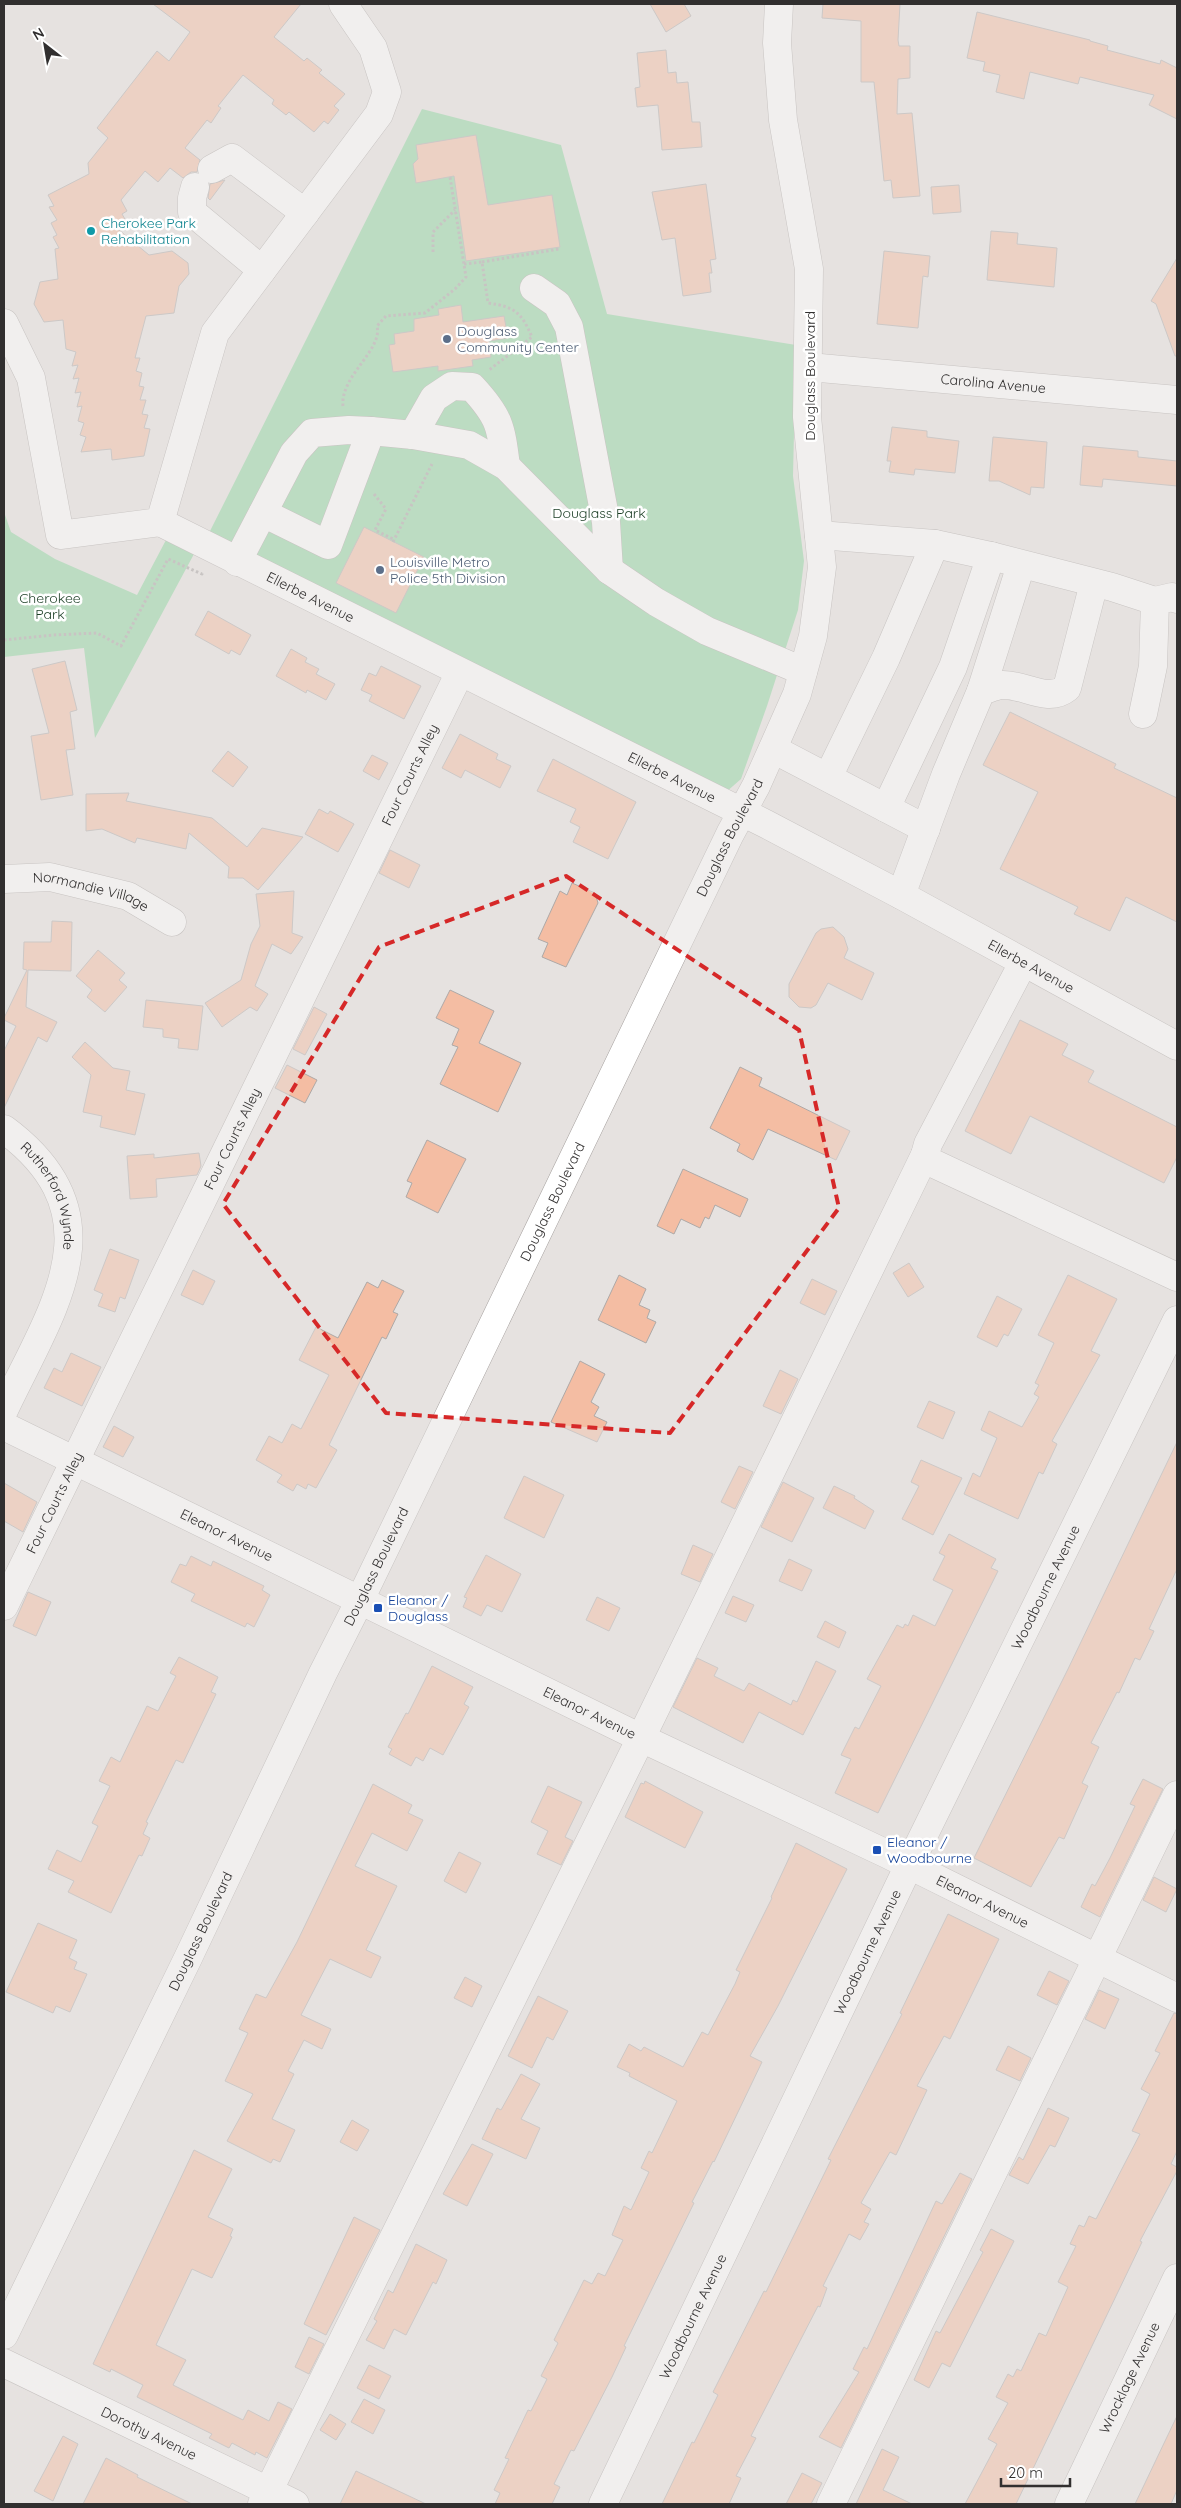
<svg xmlns="http://www.w3.org/2000/svg" width="1181" height="2508" viewBox="0 0 1181 2508" font-family="Quicksand,sans-serif">
<rect width="100%" height="100%" fill="#e6e2e0"/>
<!-- green -->
<g fill="#8bd59e">
<polygon points="422,109 561,145 607,314 796,345 793,476 804,561 798,610 767,706 741,779 725,793 207,537"/>
<polygon points="4,512 11,532 55,559 137,595 166,540 194,554 95,738 84,648 4,657"/>
</g>
<!-- building -->
<g fill="#f4bda3" stroke="#aea9a7">
<polygon points="153,4 301,4 274,37 304,61 307,58 322,70 319,73 345,94 334,106 339,110 328,124 324,121 314,132 289,112 286,115 272,104 274,100 243,75 218,106 221,108 211,123 207,120 185,148 200,160 197,172 191,172 183,178 170,168 158,182 145,171 121,200 127,211 122,214 129,226 119,230 149,255 172,251 188,263 189,274 179,286 174,313 146,316 135,358 140,358 136,371 142,373 139,386 144,387 140,400 146,400 142,414 148,415 144,428 150,429 144,456 112,460 111,449 81,452 86,437 80,435 84,423 78,421 82,406 77,407 81,392 75,393 79,378 73,379 78,365 72,366 76,352 66,349 63,320 44,322 34,304 40,282 58,279 55,249 59,248 53,237 57,235 51,223 57,220 49,207 54,206 48,195 89,174 88,163 108,138 97,128 157,51 169,61 190,32"/>
<polygon points="650,4 684,4 691,16 666,32"/>
<polygon points="823,4 900,4 898,40 899,46 910,46 910,78 898,79 897,114 912,113 920,196 893,198 891,180 884,181 874,82 861,82 861,21 822,18"/>
<polygon points="977,12 1090,40 1090,41 1108,46 1107,50 1160,64 1161,60 1177,68 1177,119 1149,105 1154,95 1080,77 1078,84 1030,72 1024,99 996,92 1000,75 983,71 985,62 967,58"/>
<polygon points="666,50 668,73 676,72 677,83 688,82 692,122 700,122 702,147 662,150 658,105 637,107 635,88 640,87 637,53"/>
<polygon points="476,135 488,205 552,195 560,247 466,261 454,176 416,183 413,164 418,159 416,145"/>
<polygon points="225,180 210,200 208,198 210,184"/>
<polygon points="706,184 716,259 710,260 712,273 709,273 711,292 683,296 675,238 662,240 652,192"/>
<polygon points="959,185 961,212 933,214 931,187"/>
<polygon points="991,231 1018,233 1017,244 1057,248 1054,287 987,280"/>
<polygon points="884,251 930,256 928,277 923,276 918,328 877,324"/>
<polygon points="1177,258 1177,356 1175,356 1156,304 1151,301"/>
<polygon points="461,305 463,322 504,316 508,338 489,341 491,357 472,360 473,366 438,371 438,366 393,372 389,345 395,344 394,334 414,331 414,319 439,315 438,309"/>
<polygon points="892,427 927,431 927,437 959,441 955,473 915,469 914,475 889,472 891,461 887,461"/>
<polygon points="993,437 1047,442 1044,488 1031,487 1030,495 999,481 989,481"/>
<polygon points="1083,446 1138,451 1138,457 1177,461 1177,486 1103,479 1102,487 1080,485"/>
<polygon points="364,527 424,557 396,613 336,583"/>
<polygon points="208,611 251,635 240,655 231,650 229,654 195,635"/>
<polygon points="291,649 307,658 305,662 319,669 316,674 335,684 326,700 307,690 306,693 276,676"/>
<polygon points="65,661 77,710 70,712 75,749 66,750 73,795 41,800 31,736 49,733 32,669"/>
<polygon points="381,666 421,686 404,719 369,701 372,695 361,690 369,673 376,676"/>
<polygon points="1010,712 1116,764 1114,768 1177,798 1177,922 1126,897 1110,931 1074,914 1078,907 1000,869 1038,792 983,765"/>
<polygon points="460,734 498,754 496,759 511,766 500,788 465,770 461,778 442,768"/>
<polygon points="228,751 248,767 233,787 212,771"/>
<polygon points="372,755 388,763 379,780 363,771"/>
<polygon points="553,759 636,802 608,859 573,842 580,827 570,822 576,809 537,791"/>
<polygon points="129,793 126,801 212,818 247,847 262,828 303,837 258,890 243,878 228,878 229,867 189,833 186,849 137,838 135,843 102,829 86,831 86,794"/>
<polygon points="319,809 328,814 330,811 354,824 338,852 305,834"/>
<polygon points="390,850 420,865 409,888 379,873"/>
<polygon points="572,883 595,893 598,903 566,967 542,957 548,943 538,939 560,891 567,895"/>
<polygon points="294,891 292,933 303,937 291,954 272,944 255,986 268,994 257,1011 250,1007 222,1027 205,1003 241,980 251,944 260,926 256,894"/>
<polygon points="52,921 72,922 71,971 28,970 26,1007 57,1022 47,1042 38,1037 4,1108 4,1051 16,1026 4,1020 4,1018 27,970 23,969 24,942 51,942"/>
<polygon points="833,927 844,937 848,949 844,958 874,973 862,1000 828,983 816,1005 811,1008 799,1007 789,997 789,984 816,933 821,929"/>
<polygon points="98,950 125,973 119,980 127,987 105,1012 87,997 92,990 76,976"/>
<polygon points="450,990 494,1011 479,1043 521,1063 498,1112 440,1084 458,1047 452,1045 459,1029 436,1018"/>
<polygon points="146,1000 203,1006 198,1050 178,1048 179,1039 163,1037 163,1029 143,1027"/>
<polygon points="314,1007 327,1014 305,1055 293,1049"/>
<polygon points="1020,1020 1068,1044 1062,1055 1094,1071 1088,1082 1177,1127 1177,1157 1164,1183 1030,1116 1011,1154 965,1131"/>
<polygon points="85,1042 113,1068 130,1071 126,1090 145,1094 135,1135 100,1127 102,1116 83,1112 91,1075 72,1057"/>
<polygon points="287,1065 317,1080 305,1103 275,1088"/>
<polygon points="740,1067 762,1078 759,1086 850,1131 836,1160 768,1129 753,1160 737,1151 740,1144 710,1128"/>
<polygon points="427,1140 466,1159 438,1213 406,1197 412,1183 407,1181"/>
<polygon points="199,1153 201,1166 197,1175 156,1179 157,1197 130,1199 127,1156 154,1154 154,1158"/>
<polygon points="683,1169 748,1199 740,1217 715,1205 709,1219 705,1217 700,1228 681,1219 674,1234 657,1226"/>
<polygon points="110,1249 139,1260 125,1299 120,1297 115,1312 98,1306 103,1294 94,1290"/>
<polygon points="909,1263 924,1287 908,1297 893,1273"/>
<polygon points="193,1270 215,1281 203,1305 181,1295"/>
<polygon points="619,1275 646,1289 639,1305 650,1310 647,1318 656,1322 646,1343 598,1320"/>
<polygon points="1068,1275 1117,1299 1091,1351 1100,1355 1052,1441 1057,1444 1043,1474 1039,1472 1018,1519 964,1494 973,1473 980,1477 997,1438 981,1430 989,1411 1022,1427 1039,1397 1034,1394 1039,1385 1035,1383 1054,1343 1038,1335"/>
<polygon points="812,1279 837,1291 825,1315 800,1303"/>
<polygon points="382,1280 404,1291 393,1312 398,1314 386,1339 382,1337 329,1445 337,1450 316,1488 308,1484 306,1489 297,1484 293,1491 277,1482 282,1475 256,1460 269,1436 282,1443 292,1424 301,1429 329,1375 299,1360 316,1327 338,1338 367,1282 378,1288"/>
<polygon points="997,1296 1022,1309 1008,1336 1004,1334 997,1347 977,1337"/>
<polygon points="71,1353 101,1367 82,1406 44,1388 54,1368 62,1372"/>
<polygon points="580,1361 605,1374 591,1402 599,1407 594,1416 607,1422 597,1442 551,1422"/>
<polygon points="780,1370 798,1379 781,1414 763,1406"/>
<polygon points="929,1401 955,1412 943,1439 917,1427"/>
<polygon points="114,1426 134,1437 123,1457 103,1447"/>
<polygon points="1177,1442 1177,1569 1149,1629 1154,1631 1140,1660 1135,1658 1119,1693 1117,1692 1091,1743 1099,1747 1082,1783 1088,1786 1064,1839 1059,1837 1031,1887 974,1858 1068,1669"/>
<polygon points="921,1460 962,1478 933,1535 902,1519 919,1486 911,1482"/>
<polygon points="739,1466 753,1472 735,1509 721,1502"/>
<polygon points="524,1476 564,1495 544,1538 504,1518"/>
<polygon points="783,1482 814,1498 792,1542 761,1527"/>
<polygon points="4,1483 37,1502 23,1532 4,1521"/>
<polygon points="834,1486 855,1496 854,1498 874,1511 865,1529 823,1508"/>
<polygon points="949,1534 996,1559 991,1568 998,1571 878,1813 835,1793 851,1759 841,1755 855,1727 859,1729 881,1686 867,1679 897,1625 903,1628 905,1624 908,1626 913,1615 935,1626 953,1590 933,1580 945,1556 939,1553"/>
<polygon points="693,1545 713,1554 700,1582 681,1574"/>
<polygon points="486,1555 521,1574 502,1612 487,1605 481,1616 463,1607 467,1598 464,1597"/>
<polygon points="191,1556 211,1566 213,1561 264,1586 262,1590 270,1595 254,1627 247,1623 245,1627 191,1601 195,1594 171,1582 180,1564 186,1566"/>
<polygon points="789,1559 812,1570 802,1591 779,1581"/>
<polygon points="28,1592 51,1602 36,1636 13,1626"/>
<polygon points="733,1596 754,1605 746,1622 725,1613"/>
<polygon points="597,1597 620,1608 609,1631 586,1620"/>
<polygon points="825,1621 846,1632 839,1648 817,1637"/>
<polygon points="179,1657 218,1677 211,1692 216,1694 183,1763 176,1760 146,1822 148,1823 143,1834 150,1838 142,1856 139,1855 111,1913 68,1892 74,1881 48,1869 57,1850 81,1862 98,1826 92,1823 110,1786 99,1781 111,1757 120,1762 147,1706 158,1711 176,1676 170,1673"/>
<polygon points="697,1658 718,1668 714,1676 744,1691 749,1683 791,1705 793,1700 797,1702 816,1661 836,1671 803,1735 759,1712 743,1743 673,1707"/>
<polygon points="432,1666 473,1687 464,1704 469,1707 443,1755 430,1748 423,1761 416,1757 411,1766 389,1754 392,1749 388,1747 406,1713 408,1714"/>
<polygon points="1143,1779 1163,1789 1100,1917 1081,1907 1092,1884 1095,1886 1110,1858 1135,1806 1130,1804"/>
<polygon points="645,1781 703,1812 685,1848 625,1817 641,1783 644,1784"/>
<polygon points="373,1784 412,1805 408,1813 423,1820 407,1851 372,1833 355,1866 397,1886 366,1950 381,1957 371,1978 330,1959 301,2015 331,2029 322,2049 304,2040 288,2071 294,2074 272,2119 295,2130 280,2162 273,2159 271,2163 227,2141 253,2094 225,2081 248,2033 239,2029 256,1994 266,1998 297,1942"/>
<polygon points="548,1786 582,1802 565,1837 573,1841 561,1865 537,1854 548,1831 531,1822"/>
<polygon points="796,1843 847,1869 778,2006 750,2056 762,2062 714,2162 713,2161 692,2202 694,2203 624,2346 626,2347 612,2377 574,2451 571,2450 554,2484 560,2487 552,2504 495,2504 500,2493 494,2490 509,2459 505,2458 528,2410 531,2411 547,2379 541,2376 558,2343 554,2340 584,2280 592,2284 598,2273 605,2276 623,2240 612,2235 624,2206 631,2210 649,2172 641,2168 649,2151 652,2153 677,2101 629,2076 630,2073 617,2067 629,2044 641,2051 644,2047 683,2067 702,2032 708,2035 735,1984 740,1972 736,1970 772,1898 771,1897"/>
<polygon points="459,1852 481,1863 466,1893 444,1881"/>
<polygon points="1154,1877 1177,1889 1166,1912 1143,1900"/>
<polygon points="948,1914 999,1939 950,2039 944,2036 917,2086 927,2090 896,2155 890,2152 861,2203 871,2209 864,2222 869,2224 860,2240 849,2234 823,2286 827,2288 820,2307 818,2306 751,2436 756,2438 736,2476 741,2478 729,2504 662,2504 692,2442 694,2443 718,2395 713,2392 764,2291 766,2292 831,2160 828,2159 902,2014 900,2013"/>
<polygon points="38,1923 77,1940 69,1958 77,1962 74,1969 87,1974 70,2012 56,2006 53,2013 6,1992"/>
<polygon points="1049,1971 1069,1981 1057,2005 1037,1995"/>
<polygon points="465,1977 482,1986 472,2007 454,1998"/>
<polygon points="1099,1990 1119,1999 1105,2029 1085,2019"/>
<polygon points="538,1996 568,2011 553,2040 547,2037 532,2068 508,2056"/>
<polygon points="1174,2013 1177,2014 1177,2151 1171,2164 1177,2167 1177,2171 1140,2241 1142,2242 1016,2504 965,2504 997,2444 988,2439 1008,2403 996,2397 1008,2374 1013,2377 1017,2369 1021,2371 1039,2333 1046,2336 1068,2287 1058,2282 1076,2246 1070,2244 1079,2225 1084,2227 1089,2216 1096,2219 1140,2134 1132,2131 1150,2094 1141,2089 1160,2053 1155,2051"/>
<polygon points="1008,2046 1031,2058 1020,2081 996,2070"/>
<polygon points="521,2074 540,2084 521,2119 540,2128 526,2159 482,2139 497,2108 501,2110"/>
<polygon points="1048,2108 1069,2118 1055,2147 1050,2145 1028,2184 1009,2175 1019,2157 1023,2160"/>
<polygon points="352,2120 369,2130 357,2151 340,2142"/>
<polygon points="472,2144 493,2154 467,2206 443,2194"/>
<polygon points="194,2150 232,2169 208,2217 233,2229 230,2236 232,2237 212,2278 192,2269 156,2345 186,2360 173,2385 243,2420 248,2410 269,2421 278,2402 292,2409 267,2458 256,2452 255,2455 232,2443 229,2448 209,2438 212,2434 137,2397 143,2385 111,2369 110,2372 93,2364"/>
<polygon points="960,2173 972,2179 841,2448 819,2437 859,2372 853,2369 864,2347 867,2349 936,2201 942,2204"/>
<polygon points="354,2217 380,2230 326,2335 304,2324"/>
<polygon points="991,2229 1014,2241 950,2367 942,2363 929,2388 914,2380 936,2331 940,2333 983,2252 980,2250"/>
<polygon points="416,2244 447,2260 436,2284 433,2282 406,2335 394,2329 384,2349 366,2340 377,2321 374,2319 388,2290 393,2293"/>
<polygon points="309,2337 324,2344 309,2374 295,2367"/>
<polygon points="369,2365 391,2376 379,2399 357,2388"/>
<polygon points="364,2399 385,2410 373,2434 351,2422"/>
<polygon points="330,2414 346,2424 336,2440 320,2430"/>
<polygon points="1177,2416 1177,2490 1171,2504 1135,2504"/>
<polygon points="63,2436 78,2444 53,2501 34,2491"/>
<polygon points="882,2449 899,2457 883,2490 912,2504 856,2504"/>
<polygon points="106,2458 138,2475 137,2477 192,2504 83,2504"/>
<polygon points="356,2471 426,2504 340,2504"/>
<polygon points="802,2473 822,2483 811,2504 786,2504"/>
</g>
<g fill="none" stroke-linecap="round" stroke-linejoin="round">
<!-- minor casing -->
<g stroke="#a6a19f" stroke-width="29">
<g id="minor">
<polyline points="212,169 232,158 305,213"/>
<polyline points="195,187 192,198 192,212 262,270"/>
<polyline points="534,288 557,304 569,327 606,522 609,570"/>
<polyline points="4,323 31,378 60,535 160,522 215,333 379,114 387,92 373,48 343,4"/>
<path id="s1" d="M809 367 1177 400"/>
<path d="M413 435 434 398 452 386 472 387C500 417 501 427 506 466"/>
<polyline points="263,513 328,545 371,431"/>
<path id="s2" d="M160 522 766 824 901 895 1177 1046"/>
<polyline points="819,535 935,544 995,557 1112,587 1155,601"/>
<polyline points="237,562 294,453 312,433 349,430 371,431 413,435 469,445 506,466 609,570 656,602 707,631 803,671"/>
<polyline points="981,691 1021,565"/>
<polyline points="1143,714 1153,666 1155,601 1172,597 1177,599"/>
<polyline points="773,749 926,829"/>
<polyline points="828,777 886,658 935,544"/>
<polyline points="886,808 953,667 991,556"/>
<path id="s3" d="M4 879 50 877 128 896 172 922"/>
<path d="M901 895 946 774 981 691C988 689 995 686 1001 685 1024 683 1047 704 1067 688L1094 583"/>
<polyline points="1023,963 928,1144 925,1155 926,1160 1177,1277"/>
<path id="s4" d="M4 1129C122 1216 51 1310 4 1410"/>
<path id="s5" d="M4 1426 641 1738 887 1854 1177 1998"/>
<path id="s6" d="M4 1606 460 672"/>
<path id="s7" d="M4 2335 188 1958 323 1673 360 1600 730 834 756 786 797 694 813 636 822 567 807 417 809 269 783 120 777 43 779 4"/>
<path id="s8" d="M4 2363 295 2504"/>
<polyline points="262,2504 641,1738 925,1155"/>
<path id="s9" d="M603 2504 909 1865 1177 1320"/>
<polyline points="831,2504 1177,1795"/>
<path id="s10" d="M1069 2504 1177 2278"/>
</g>
</g>
<!-- path -->
<g stroke="#a4a19f" stroke-width="3" stroke-dasharray="2.5 2.5" stroke-linecap="butt">
<polyline points="433,252 433,232 455,210"/>
<polyline points="482,262 559,249"/>
<path d="M464 264 482 262 488 303C515 307 521 312 532 337L489 370"/>
<path d="M343 406C340 376 383 350 377 326L386 316 425 313 455 289 466 277 450 177"/>
<polyline points="374,494 386,509 375,530 395,540"/>
<polyline points="393,542 432,464"/>
<polyline points="4,640 53,635 97,633 121,646 168,559 202,574 203,571"/>
</g>
<!-- minor -->
<use href="#minor" stroke="#fff" stroke-width="28"/>
</g>
<!-- marked area -->
<path d="M0 0H1181V2508H0ZM566 876 799 1030 839 1208 670 1433 386 1413 223 1204 379 947Z" fill="#e6e2e0" fill-opacity=".55" fill-rule="evenodd"/>
<path fill="none" stroke="#d62828" stroke-width="4" stroke-dasharray="10 6" stroke-linejoin="round" d="M566 876 799 1030 839 1208 670 1433 386 1413 223 1204 379 947Z"/>
<!-- markers -->
<circle fill="#0f9aa8" stroke="#fff" stroke-width="2" cx="91" cy="231" r="5"/>
<g fill="#5c6f8a" stroke="#fff" stroke-width="2">
<circle cx="447" cy="339" r="5"/>
<circle cx="380" cy="570" r="5"/>
</g>
<g fill="#1a4fb4" stroke="#fff" stroke-width="2">
<rect x="373" y="1603" width="10" height="10" rx="2.5"/>
<rect x="872" y="1845" width="10" height="10" rx="2.5"/>
</g>
<g text-anchor="middle" stroke-width="5" stroke-linejoin="round" paint-order="stroke">
<!-- culture labels -->
<g font-size="14" fill="#0d838f" stroke="#fff" text-anchor="start">
<text x="101" y="228">Cherokee Park<tspan x="101" dy="16">Rehabilitation</tspan></text>
</g>
<!-- service labels -->
<g font-size="14" fill="#4e5e75" stroke="#fff" text-anchor="start">
<text x="457" y="336">Douglass<tspan x="457" dy="16">Community Center</tspan></text>
<text x="390" y="567">Louisville Metro<tspan x="390" dy="16">Police 5th Division</tspan></text>
</g>
<!-- street labels -->
<g font-size="14" fill="#312f2f" stroke="#fff">
<text transform="translate(810 376) rotate(-90)" y="5">Douglass Boulevard</text>
<text dy="5" stroke="none"><textPath href="#s1" startOffset="185">Carolina Avenue</textPath></text>
<text dy="5" stroke="none"><textPath href="#s2" startOffset="168">Ellerbe Avenue</textPath></text>
<text dy="5" stroke="none"><textPath href="#s6" startOffset="925">Four Courts Alley</textPath></text>
<text dy="5" stroke="none"><textPath href="#s2" startOffset="572">Ellerbe Avenue</textPath></text>
<text dy="5" stroke="none"><textPath href="#s7" startOffset="1664">Douglass Boulevard</textPath></text>
<text dy="5" stroke="none"><textPath href="#s3" startOffset="89">Normandie Village</textPath></text>
<text dy="5" stroke="none"><textPath href="#s2" startOffset="978">Ellerbe Avenue</textPath></text>
<text dy="5" stroke="none"><textPath href="#s6" startOffset="520">Four Courts Alley</textPath></text>
<text dy="5" stroke="none"><textPath href="#s4" startOffset="84">Rutherford Wynde</textPath></text>
<text dy="5" stroke="none"><textPath href="#s7" startOffset="1259">Douglass Boulevard</textPath></text>
<text dy="5" stroke="none"><textPath href="#s6" startOffset="115">Four Courts Alley</textPath></text>
<text dy="5" stroke="none"><textPath href="#s5" startOffset="248">Eleanor Avenue</textPath></text>
<text dy="5" stroke="none"><textPath href="#s7" startOffset="854">Douglass Boulevard</textPath></text>
<text dy="5" stroke="none"><textPath href="#s9" startOffset="1018">Woodbourne Avenue</textPath></text>
<text dy="5" stroke="none"><textPath href="#s5" startOffset="652">Eleanor Avenue</textPath></text>
<text dy="5" stroke="none"><textPath href="#s5" startOffset="1088">Eleanor Avenue</textPath></text>
<text dy="5" stroke="none"><textPath href="#s7" startOffset="449">Douglass Boulevard</textPath></text>
<text dy="5" stroke="none"><textPath href="#s9" startOffset="612">Woodbourne Avenue</textPath></text>
<text dy="5" stroke="none"><textPath href="#s9" startOffset="208">Woodbourne Avenue</textPath></text>
<text dy="5" stroke="none"><textPath href="#s10" startOffset="140">Wrocklage Avenue</textPath></text>
<text dy="5" stroke="none"><textPath href="#s8" startOffset="161">Dorothy Avenue</textPath></text>
</g>
<!-- park labels -->
<g font-size="14" fill="#193c23" stroke="#fff">
<text x="599" y="518">Douglass Park</text>
<text x="50" y="603">Cherokee<tspan x="50" dy="16">Park</tspan></text>
</g>
<!-- transit labels -->
<g font-size="14" fill="#164399" stroke="#fff" text-anchor="start">
<text x="388" y="1605">Eleanor /<tspan x="388" dy="16">Douglass</tspan></text>
<text x="887" y="1847">Eleanor /<tspan x="887" dy="16">Woodbourne</tspan></text>
</g>
</g>
<!-- border -->
<rect width="1181" height="2508" fill="none" stroke="#312f2f" stroke-width="10"/>
<!-- north arrow -->
<g transform="translate(45 45) rotate(329)" stroke="#ffffff" stroke-width="4" paint-order="stroke">
<path d="M0-4L9 19L0 12L-9 19Z" fill="#312f2f"/>
<text y="-8" font-size="14" font-weight="bold" text-anchor="middle" fill="#312f2f">N</text>
</g>
<!-- scale -->
<path d="M1001 2478v8h69v-8" fill="none" stroke="#312f2f" stroke-width="2.5"/>
<text x="1008" y="2478" font-size="15" fill="#312f2f" stroke="#ffffff" stroke-width="4" paint-order="stroke">20 m</text>
</svg>
